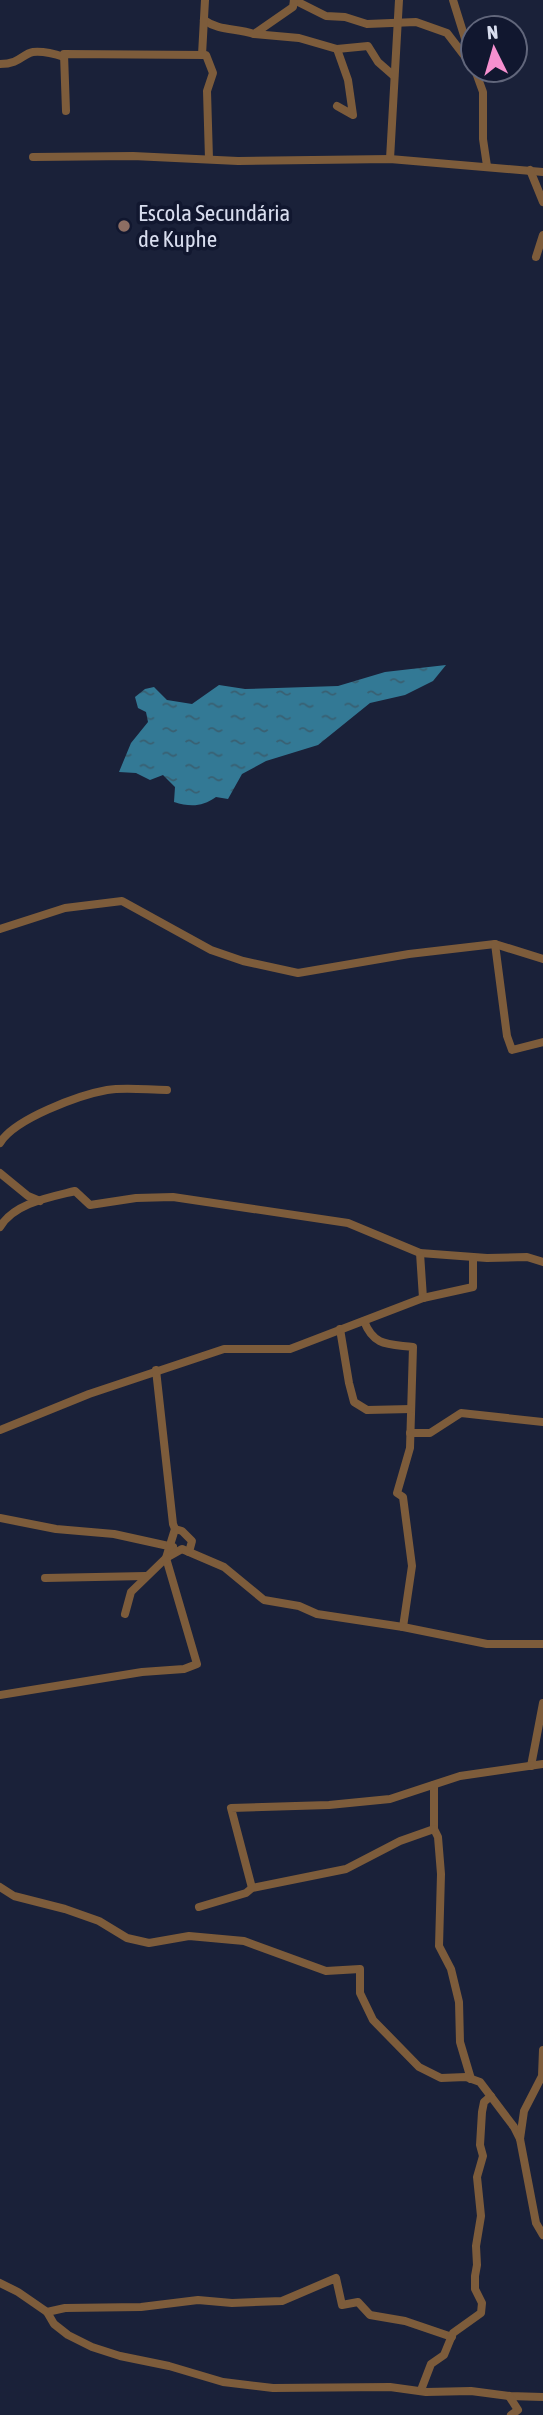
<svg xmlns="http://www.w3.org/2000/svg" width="543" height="2415" viewBox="0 0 543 2415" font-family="'Asap Condensed',sans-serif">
<defs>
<pattern id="water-ripples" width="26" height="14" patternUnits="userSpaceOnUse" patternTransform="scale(1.75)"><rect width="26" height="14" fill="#337995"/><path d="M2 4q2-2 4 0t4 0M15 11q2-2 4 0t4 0" fill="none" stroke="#396072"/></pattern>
</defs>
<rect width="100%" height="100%" fill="#1a2139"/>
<!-- water -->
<path fill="url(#water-ripples)" d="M446 665 433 681 405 695 370 703 318 745 266 761 242 774 228 799 216 797C202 807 190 807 174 802L175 787 163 775 150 780 136 773 119 772 131 743 148 722 146 712 138 708 135 697 145 689 154 687 167 700 192 704 219 685 245 689 338 686 385 672Z"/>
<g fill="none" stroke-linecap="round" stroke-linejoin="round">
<!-- minor -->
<g stroke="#7d5c3b" stroke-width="8">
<polyline points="294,0 326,16 345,17 367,24 416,22 447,33 473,67"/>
<polyline points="453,0 473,64"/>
<path d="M204 20C219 31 236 28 254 34L293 7 294 0"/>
<polyline points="254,34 299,38 337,49 368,46 378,62 394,76"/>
<polyline points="337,49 348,80 353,115 337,106"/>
<polyline points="202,55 205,0"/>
<path d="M0 64C20 64 22 54 33 52 43 51 55 54 64 57"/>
<polyline points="475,70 483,92 483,139 487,166"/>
<polyline points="66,111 64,54 206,55 213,73 207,91 209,159"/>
<polyline points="33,157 133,156 238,161 390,159 543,172"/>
<polyline points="390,159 399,0"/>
<polyline points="530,170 543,202"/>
<polyline points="536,257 543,235"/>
<polyline points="0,929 65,908 122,901 211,950 243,961 298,973 409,954 495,944 543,959"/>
<polyline points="495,944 507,1036 512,1050 543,1042"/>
<path d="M0 1143C14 1119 79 1095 107 1090 126 1087 148 1090 167 1090"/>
<polyline points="0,1173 28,1196 40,1201"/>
<path d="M0 1227C14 1203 51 1197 75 1191L90 1205 136 1198 173 1197 348 1223 420 1253 487 1258 527 1257 543 1262"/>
<polyline points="420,1253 423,1298"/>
<path d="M364 1321C374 1347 389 1344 413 1347L410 1448 397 1493 403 1497 412 1566 403 1627"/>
<polyline points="340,1329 349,1383 354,1402 367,1410 411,1409"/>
<polyline points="0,1430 89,1394 224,1349 290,1349 423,1298 473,1287 473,1258"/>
<polyline points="410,1433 430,1433 461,1413 543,1422"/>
<polyline points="0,1518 56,1529 114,1534 173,1547"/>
<polyline points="175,1529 182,1531 192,1541 189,1552"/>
<polyline points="45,1578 146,1576"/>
<polyline points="125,1614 131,1592 166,1558 175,1529 173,1524 156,1370"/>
<polyline points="0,1695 142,1672 184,1669 197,1664 166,1558 182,1549 224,1567 264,1600 299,1606 317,1614 403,1627 487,1644 543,1644"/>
<polyline points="531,1766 543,1703"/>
<polyline points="434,1785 434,1829 438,1837 441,1874 439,1946 451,1969 459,2002 460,2042 471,2079"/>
<polyline points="0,1887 14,1896 65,1909 99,1921 127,1938 149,1943 189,1936 244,1941 326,1971 360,1969 360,1993 373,2020 419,2067 441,2078 466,2077 480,2082 514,2127 520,2139"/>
<polyline points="252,1888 231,1808 329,1805 390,1799 460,1776 543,1764"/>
<polyline points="199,1907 246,1893 252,1888 346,1869 400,1841 434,1829"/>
<polyline points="543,2050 542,2076 524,2111 520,2139 536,2223 543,2235"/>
<polyline points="0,2283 18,2292 47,2312 65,2308 141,2307 198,2300 232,2303 282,2301 336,2278 342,2305 358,2302 370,2315 405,2321 452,2337"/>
<polyline points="47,2312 54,2324 68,2335 92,2347 120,2356 169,2366 223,2382 273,2388 390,2387 426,2392 471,2391 509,2396 543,2397"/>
<polyline points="421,2390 431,2364 444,2355 453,2333 481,2313 482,2303 475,2289 475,2276 477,2265 476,2246 481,2216 477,2177 483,2156 480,2145 482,2112 484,2102 491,2096"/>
<polyline points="509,2396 518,2410 511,2415"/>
</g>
</g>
<!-- markers -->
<circle fill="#8d6e63" stroke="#11172f" stroke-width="2.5" cx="124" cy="226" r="7"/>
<g text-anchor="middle" stroke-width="7" stroke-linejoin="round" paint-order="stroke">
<!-- poi labels -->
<g font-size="23" fill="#d8ddee" stroke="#11172f" text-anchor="start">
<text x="138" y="221">Escola Secundária<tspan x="138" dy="26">de Kuphe</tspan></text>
</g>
</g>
<!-- north arrow -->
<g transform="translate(494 49) rotate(355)"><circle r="33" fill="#11172f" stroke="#61667b" stroke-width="2"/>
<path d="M0-5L12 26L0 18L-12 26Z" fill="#f690cf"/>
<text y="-10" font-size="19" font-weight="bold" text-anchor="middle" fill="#d8ddee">N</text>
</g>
</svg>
